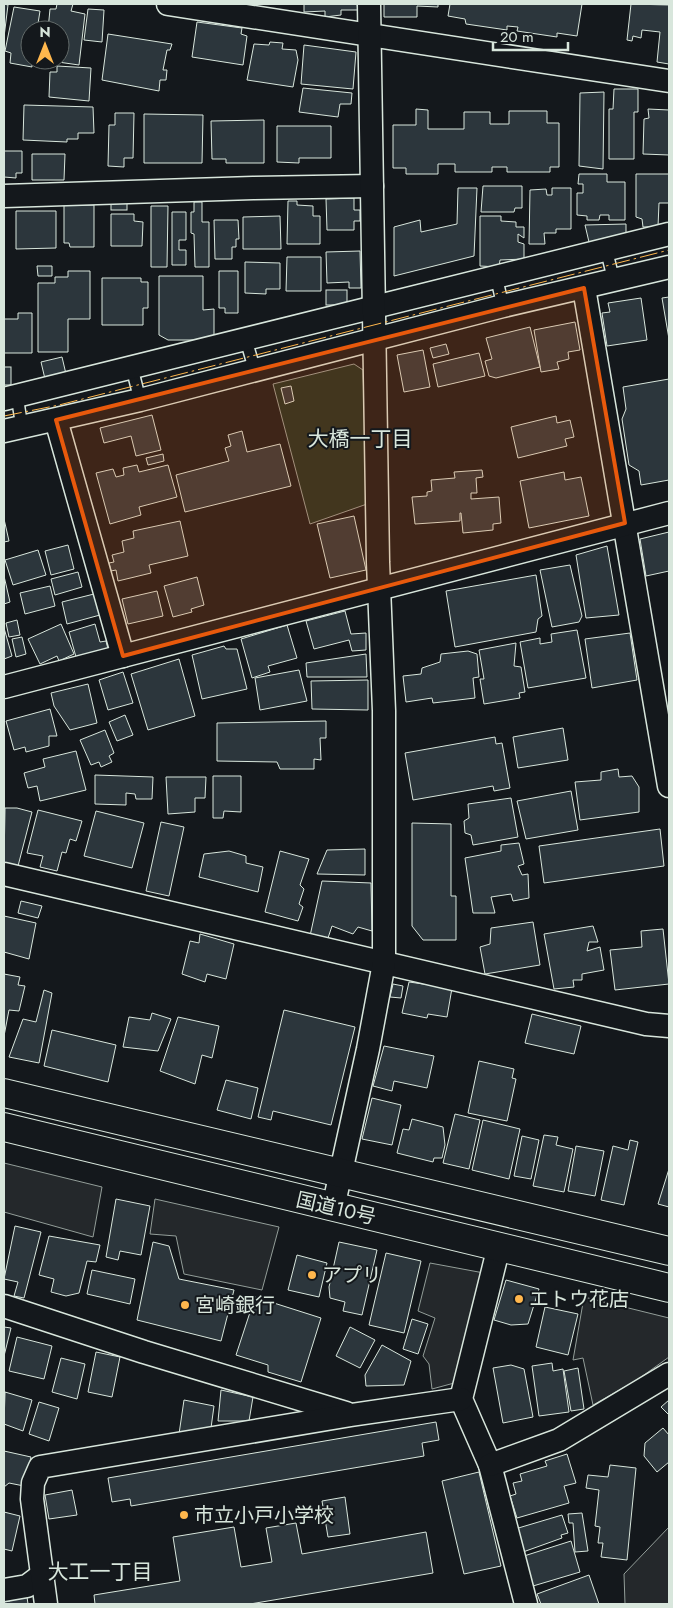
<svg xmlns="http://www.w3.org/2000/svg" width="673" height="1608" viewBox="0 0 673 1608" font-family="Jost,'Noto Sans JP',sans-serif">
<rect width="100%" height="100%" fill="#14181c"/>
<!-- green -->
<polygon fill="#1a2d24" stroke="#939e99" points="354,364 363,370 367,504 310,524 273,384"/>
<!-- parking -->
<g fill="#24282b" stroke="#939e99">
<polygon points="4,1163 102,1187 93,1237 4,1212"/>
<polygon points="155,1199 279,1227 262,1290 184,1274 176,1236 150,1234"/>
<polygon points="430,1263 484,1273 458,1382 432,1389 429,1364 423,1356 435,1318 418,1311"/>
<polygon points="584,1297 669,1318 669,1357 637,1380 593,1405 583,1358 573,1360"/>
<polygon points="669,1527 669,1604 625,1604 624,1574"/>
</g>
<!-- building -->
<g fill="#2c363c" stroke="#d8e6dc">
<polygon points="4,4 8,5 4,37"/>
<polygon points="57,4 73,4 71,11 85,14 79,65 44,60 60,60 60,30 48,30 50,9 56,9"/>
<polygon points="304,4 357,4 358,10 341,10 341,15 325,17 325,11 304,12"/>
<polygon points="384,4 438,4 438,7 417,6 417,17 384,17"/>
<polygon points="450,4 582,4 577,36 557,33 557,37 517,31 518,27 507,26 507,30 466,24 465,19 448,16"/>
<polygon points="631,4 669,5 669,64 657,62 660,32 642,30 641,38 633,36 632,41 627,40"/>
<polygon points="14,7 40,11 37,30 30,30 32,67 10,63 11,53 5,51"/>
<polygon points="88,9 104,10 102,42 84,40"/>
<polygon points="197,22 242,28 241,34 247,36 243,65 192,57"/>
<polygon points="108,34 172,44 170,50 167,50 163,70 167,70 166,80 160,80 159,91 102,80"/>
<polygon points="270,42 283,43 282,49 296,50 298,60 293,87 247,80 254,44 269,45"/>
<polygon points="304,45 356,52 353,89 301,84"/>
<polygon points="57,66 91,68 89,101 49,97 50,72 57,72"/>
<polygon points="303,88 352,93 351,104 340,104 338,117 299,112"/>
<polygon points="614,89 638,89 638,112 634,112 634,159 609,159 609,109 613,109"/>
<polygon points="604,92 603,169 579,166 580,93"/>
<polygon points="24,105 93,107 94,133 78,133 78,139 67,139 67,142 23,140"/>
<polygon points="416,109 428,110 428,129 464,129 464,112 490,112 490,124 509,124 509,111 547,111 547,123 559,123 559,167 550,167 550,172 507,172 507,167 492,167 492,172 455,172 455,164 438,164 438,174 406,174 406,168 393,168 393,125 416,125"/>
<polygon points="648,109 669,110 669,155 643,154 644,119 649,118"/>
<polygon points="115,113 134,113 133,158 124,158 124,167 108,166 109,125 115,125"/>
<polygon points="144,114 203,115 202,163 144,163"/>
<polygon points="264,120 264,163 226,163 226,159 212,159 211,121"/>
<polygon points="277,126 331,126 331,158 299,158 299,163 277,162"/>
<polygon points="4,151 22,151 22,173 16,173 16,178 4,177"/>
<polygon points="32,154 65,154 64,180 32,180"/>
<polygon points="579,174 607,174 607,182 625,182 625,220 609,220 609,215 600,215 599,220 587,220 587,216 577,215 577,193 583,193 583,184 578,184"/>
<polygon points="636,174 669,174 669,203 659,203 658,227 643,227 642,219 636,217"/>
<polygon points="483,186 522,186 522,208 515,208 514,212 481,212"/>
<polygon points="458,188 477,188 474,256 394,276 394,227 420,220 421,232 457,224"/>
<polygon points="552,188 571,188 571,229 556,229 556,233 544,233 545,244 529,244 530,190 546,189 547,195 552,195"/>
<polygon points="354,198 354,210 360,210 360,221 354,221 354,230 327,230 326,199"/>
<polygon points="288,201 297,201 297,205 313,206 313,216 320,216 320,244 287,244"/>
<polygon points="194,202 202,202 202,222 209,222 209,267 195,267 194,234 191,233 191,212 194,212"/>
<rect x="111" y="203" width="16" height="7"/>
<polygon points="64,205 94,205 94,247 70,247 69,243 64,243"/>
<polygon points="151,206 168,206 167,267 151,267"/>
<polygon points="16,211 56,211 56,248 16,249"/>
<polygon points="172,212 186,212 186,240 179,240 179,250 186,250 186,265 172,265"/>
<polygon points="111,214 134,214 134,221 143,222 142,246 111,246"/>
<polygon points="280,216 281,249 243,249 243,217"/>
<polygon points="480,216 501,216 501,221 516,222 516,227 524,227 524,238 518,234 518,242 524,244 524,259 500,260 499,267 480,266"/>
<polygon points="214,220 238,220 239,239 236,239 236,247 232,247 232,259 215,259"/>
<polygon points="626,224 626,235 589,242 585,225"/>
<polygon points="360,251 361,288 349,288 349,282 327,283 326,252"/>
<polygon points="287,257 321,257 321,291 286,291"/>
<polygon points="245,262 280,263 280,289 266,289 266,294 245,293"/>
<polygon points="37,266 52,266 52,276 38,276"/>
<polygon points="68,271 90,271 90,319 68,319 68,352 38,352 38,283 55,283 55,277 68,277"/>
<polygon points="219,271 238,271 238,313 225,313 225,308 219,308"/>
<polygon points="159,276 203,276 203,310 214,309 214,335 201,340 168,340 159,335"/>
<polygon points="102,278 141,278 141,282 148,282 148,308 143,308 143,325 102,325"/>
<rect x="326" y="290" width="21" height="15"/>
<polygon points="669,297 669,339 662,298"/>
<polygon points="641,298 647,340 607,346 602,313 610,312 608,303"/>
<polygon points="18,313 32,313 32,353 4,353 4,319 18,319"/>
<polygon points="575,322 580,350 568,352 569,359 557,362 559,369 541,372 534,330"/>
<polygon points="530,327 540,367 496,378 489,376 485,361 492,359 486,338"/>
<polygon points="446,344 449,354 433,358 430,348"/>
<polygon points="423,350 430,387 404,392 397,355"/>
<polygon points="479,353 485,376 438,387 433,364"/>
<polygon points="62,357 66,374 45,379 41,362"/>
<rect x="4" y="367" width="7" height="18"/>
<polygon points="669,379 669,480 641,485 639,471 629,465 622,419 626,409 623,387"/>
<polygon points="291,386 294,401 285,404 281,388"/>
<polygon points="152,415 161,450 136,456 131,436 104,443 100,428"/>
<polygon points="556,416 557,423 570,420 574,437 565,439 567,446 518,458 511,427"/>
<polygon points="242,431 247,452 280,444 291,486 185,512 176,475 229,461 225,448 231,446 228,435"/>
<polygon points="163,454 164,461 148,465 146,458"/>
<polygon points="137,465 139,472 168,465 177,497 139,507 141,515 110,524 96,473 113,469 116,477 124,475 123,468"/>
<polygon points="482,470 483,477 476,478 477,493 471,493 471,499 499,497 501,523 493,524 493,530 463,533 461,513 460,513 460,521 415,524 412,497 427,496 427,492 432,491 431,480 455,478 454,472"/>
<polygon points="564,472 565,480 581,477 589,516 529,528 520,481"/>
<polygon points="354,516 366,570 330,578 317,524"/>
<polygon points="4,519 9,541 4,542"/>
<polygon points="180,521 188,556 149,565 151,573 118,581 116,570 111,571 109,563 114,562 112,555 124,552 122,541 134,538 133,531"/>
<polygon points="669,532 669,571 646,576 640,539"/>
<polygon points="68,545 74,569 51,575 45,551"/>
<polygon points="607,546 619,615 586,618 576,555"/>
<polygon points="38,550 46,575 13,585 5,560"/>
<polygon points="570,565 582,616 579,622 552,627 540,570"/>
<polygon points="78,572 82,587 55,595 51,579"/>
<polygon points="536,575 542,616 538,619 536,632 455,647 446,591"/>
<polygon points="4,576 10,602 4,604"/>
<polygon points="197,577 204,605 191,609 192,612 173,617 164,586"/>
<polygon points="50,586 55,606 25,614 20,593"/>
<polygon points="157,591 163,616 128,624 122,599"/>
<polygon points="94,594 100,615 67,624 62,602"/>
<polygon points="345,611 351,634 366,633 366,650 352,651 349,640 314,649 306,621"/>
<polygon points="17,620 20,635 9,637 6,623"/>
<polygon points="61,624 74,654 59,661 57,656 40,664 28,639"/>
<polygon points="95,624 100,642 106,641 108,649 76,657 69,632"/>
<polygon points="287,625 297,658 268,666 270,672 252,678 241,639"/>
<polygon points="4,628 12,656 4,659"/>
<polygon points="577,630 586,678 528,688 520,642 540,638 540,644 552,642 551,634"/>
<polygon points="630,633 637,680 592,688 585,639"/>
<polygon points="22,637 26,654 16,657 12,639"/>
<polygon points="516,643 514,666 521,667 525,692 519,693 520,698 484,704 480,679 484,679 479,650"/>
<polygon points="224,646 226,649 237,649 247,689 202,699 192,655"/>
<polygon points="468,651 477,654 479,677 473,678 475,698 433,703 432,698 406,702 403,676 421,674 422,668 440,662 441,654"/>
<polygon points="366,654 367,677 307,677 306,663"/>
<polygon points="179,659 195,716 148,730 131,674"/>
<polygon points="299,670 307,701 260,710 255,678"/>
<polygon points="123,672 133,703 108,710 99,680"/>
<polygon points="368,680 368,710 312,709 311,681"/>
<polygon points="88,684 97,723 70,730 54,706 51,693"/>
<polygon points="50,709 57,736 49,736 49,746 26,752 25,747 14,750 6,721"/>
<polygon points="125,715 133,735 117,741 109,722"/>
<polygon points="326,721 326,738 320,738 321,760 314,759 314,769 280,769 277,762 217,761 217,723"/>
<polygon points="563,728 568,760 518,768 513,737"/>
<polygon points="105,730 114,753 109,756 112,762 101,767 99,762 91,765 80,740"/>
<polygon points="495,737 496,744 502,743 510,788 494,791 493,786 413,800 405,753"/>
<polygon points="76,751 86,790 40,801 37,786 28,788 24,773 45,767 43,759"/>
<polygon points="618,769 619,777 632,776 639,787 639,812 580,820 575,782 601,780 601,772"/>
<polygon points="95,775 153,777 152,799 136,799 135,794 126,793 126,805 95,804"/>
<polygon points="213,776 241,776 241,812 224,811 223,818 213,818"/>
<polygon points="166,777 206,777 205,798 195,798 195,812 168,814"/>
<polygon points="571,791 578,830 526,839 517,801"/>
<polygon points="511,798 518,837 473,845 471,835 465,833 464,821 469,818 468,804"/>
<polygon points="5,808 17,808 32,812 18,866 4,863"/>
<polygon points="38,810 82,821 76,841 70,839 66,853 62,852 57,871 40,867 43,856 27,853"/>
<polygon points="96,811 144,823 132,868 84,856"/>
<polygon points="161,822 184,827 169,896 146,891"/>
<polygon points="412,823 451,824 451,896 456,896 456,940 423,940 412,926"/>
<polygon points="660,829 664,866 544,883 539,846"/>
<polygon points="519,843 524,864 518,866 522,875 528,874 529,898 513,901 511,894 491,897 495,913 473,913 465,858 501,851 501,845"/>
<polygon points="365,849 365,875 317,874 327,850"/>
<polygon points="229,851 246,856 246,863 263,867 258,892 199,877 204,854"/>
<polygon points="280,851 309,859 300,885 304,889 299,904 303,907 298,921 265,912"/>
<polygon points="322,881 371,883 372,931 358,927 353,934 332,926 327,941 310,936"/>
<polygon points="21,901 42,906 38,918 18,913"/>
<polygon points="4,916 36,923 29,959 4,952"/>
<polygon points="533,922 540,965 485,974 480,947 490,944 491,928"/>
<polygon points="593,926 598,942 589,942 587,951 600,947 604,970 582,974 582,980 573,980 574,987 554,989 544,934"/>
<polygon points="663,929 669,984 615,990 610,950 642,947 641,931"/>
<polygon points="200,934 234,944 226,979 207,974 205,982 182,974 190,941 199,943"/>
<polygon points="4,974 20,977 18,985 25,986 19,1011 9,1010 4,1036"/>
<polygon points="409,982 452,988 447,1017 428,1014 427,1018 402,1013"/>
<polygon points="393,984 403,986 401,998 390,997"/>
<polygon points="44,990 52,993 39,1063 9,1057 23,1019 36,1022"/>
<polygon points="284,1010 355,1027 331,1125 273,1111 271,1120 258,1117"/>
<polygon points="152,1013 171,1019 158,1051 123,1047 129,1017 150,1020"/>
<polygon points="532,1014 581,1026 574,1054 525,1043"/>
<polygon points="178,1017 219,1026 212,1058 202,1055 195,1084 160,1071"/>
<polygon points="52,1030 116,1045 108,1082 44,1066"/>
<polygon points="384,1046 434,1056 427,1088 394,1081 392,1091 373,1086"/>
<polygon points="479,1061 514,1069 512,1078 516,1079 507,1121 468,1113"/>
<polygon points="226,1080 258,1088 251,1119 217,1110"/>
<polygon points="372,1098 401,1105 392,1145 362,1139"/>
<polygon points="455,1114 480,1120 469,1169 443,1163"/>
<polygon points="412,1119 443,1127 445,1145 442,1158 434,1158 433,1162 397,1153 403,1129 409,1130"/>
<polygon points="483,1120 520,1129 509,1179 472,1170"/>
<polygon points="544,1135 558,1137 556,1145 573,1149 564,1192 533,1186"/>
<polygon points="522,1136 539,1140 531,1179 514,1176"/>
<polygon points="630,1140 638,1142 624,1205 601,1200 613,1146 628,1150"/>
<polygon points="576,1146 604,1151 595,1196 568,1191"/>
<polygon points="669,1169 669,1207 658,1204"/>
<polygon points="116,1199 150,1206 141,1255 120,1251 118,1260 106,1257"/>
<polygon points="15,1226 41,1232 24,1298 14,1296 18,1282 4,1279"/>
<polygon points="49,1236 100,1245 96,1262 87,1261 79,1293 66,1296 51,1292 54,1279 39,1275"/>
<polygon points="153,1242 169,1246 179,1279 234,1290 221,1341 137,1320"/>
<polygon points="339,1242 377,1250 362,1315 343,1311 345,1302 330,1298 329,1287"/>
<polygon points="386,1253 421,1261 404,1333 369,1325"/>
<polygon points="297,1255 327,1263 319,1297 288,1290"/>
<polygon points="92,1270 135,1279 130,1304 87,1294"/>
<polygon points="506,1280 539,1289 528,1324 511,1325 494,1320"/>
<polygon points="255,1297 321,1318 301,1382 268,1372 268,1365 236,1355"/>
<polygon points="545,1307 578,1314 568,1355 536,1347"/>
<polygon points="412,1319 428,1324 418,1354 403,1349"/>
<polygon points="4,1327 11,1328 4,1356"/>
<polygon points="350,1327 375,1340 360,1368 336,1356"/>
<polygon points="17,1337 52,1346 44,1379 9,1371"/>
<polygon points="382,1345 411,1361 404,1385 366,1386 365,1375"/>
<polygon points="96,1352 120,1357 112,1397 88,1392"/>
<polygon points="61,1358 85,1364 77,1399 52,1392"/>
<polygon points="552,1363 553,1371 563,1369 569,1412 539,1416 532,1366"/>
<polygon points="511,1365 524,1369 533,1417 503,1423 493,1368"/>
<polygon points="578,1368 584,1409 571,1411 564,1371"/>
<polygon points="221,1390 253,1397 249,1421 218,1421"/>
<polygon points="5,1392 32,1400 23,1431 4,1424"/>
<polygon points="184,1400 214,1406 211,1428 179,1434"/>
<polygon points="669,1400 669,1415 661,1407"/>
<polygon points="39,1402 59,1408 49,1441 29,1434"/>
<polygon points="436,1422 439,1440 422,1443 424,1456 131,1506 130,1499 112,1502 108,1478"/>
<polygon points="663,1428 669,1435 669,1462 657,1472 644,1456 645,1443"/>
<polygon points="4,1451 31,1457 24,1486 9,1483 4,1487"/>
<polygon points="567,1454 576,1483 564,1486 569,1503 517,1518 510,1496 516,1494 513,1483 522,1481 520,1474 547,1466 545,1461"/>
<polygon points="610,1465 636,1468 627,1560 601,1557 603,1543 598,1543 600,1527 595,1526 599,1490 586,1488 588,1475 608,1477"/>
<polygon points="479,1472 501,1566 464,1574 442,1481"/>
<polygon points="72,1490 77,1515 49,1519 45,1495"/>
<polygon points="345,1497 350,1534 328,1537 322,1501"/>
<polygon points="4,1512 20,1516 12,1551 4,1549"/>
<polygon points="582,1513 588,1551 575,1552 573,1523 569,1523 568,1514"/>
<polygon points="562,1515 568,1533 561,1535 562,1538 523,1552 515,1529"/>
<polygon points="296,1523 302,1554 426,1532 433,1573 250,1604 95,1604 94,1595 180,1581 173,1537 234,1527 241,1567 272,1562 266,1528"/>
<polygon points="571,1541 580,1572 533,1586 524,1556"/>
<polygon points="589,1575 599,1604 541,1604 537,1594"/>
<polygon points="10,1597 27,1597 28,1604 4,1604 4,1601 10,1601"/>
</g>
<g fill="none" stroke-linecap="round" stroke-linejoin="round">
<!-- service casing -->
<g stroke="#d8e6dc" stroke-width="14">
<g id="service">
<polyline points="606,249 614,281"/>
<polyline points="496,276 503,306"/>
<polyline points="246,340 255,371"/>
<polyline points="132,368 140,400"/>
<polyline points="17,396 22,427"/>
</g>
</g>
<!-- minor casing -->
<g stroke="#d8e6dc" stroke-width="25">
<g id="minor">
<polyline points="168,4 669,81"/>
<polyline points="4,196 253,188 372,186"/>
<polyline points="584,288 669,786"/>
<polyline points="4,399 669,234"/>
<polyline points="56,420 123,656"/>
<polyline points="4,431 140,400 503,306 669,267"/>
<polyline points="4,687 669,513"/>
<polyline points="4,874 646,1024 669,1026"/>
<polyline points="333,1208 368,1049 384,963 384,711 378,562 369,4"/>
<polyline points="499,1246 461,1399 490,1465 526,1604"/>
<polyline points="4,1306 144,1352 346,1413"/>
<polyline points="490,1465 559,1440 669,1374"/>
<polyline points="4,1590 27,1586 43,1574"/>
<polyline points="46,1604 32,1499 33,1483 40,1467 351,1415 461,1399"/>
</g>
</g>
<!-- trunk casing -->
<g stroke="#d8e6dc" stroke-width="30">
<g id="trunk">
<polyline points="4,1093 669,1251"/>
<polyline points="4,1127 669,1288"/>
</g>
</g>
<!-- service -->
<use href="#service" stroke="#14181c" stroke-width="11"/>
<!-- minor -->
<use href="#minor" stroke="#14181c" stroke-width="22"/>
<!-- trunk -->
<use href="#trunk" stroke="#14181c" stroke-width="28"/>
<!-- power -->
<polyline stroke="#ffb74d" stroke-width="1" stroke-dasharray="18 4 2.5 4" stroke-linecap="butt" points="4,416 59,405 669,250"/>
</g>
<!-- marked area -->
<path fill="#e8590c" fill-opacity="0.2" stroke="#e8590c" stroke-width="4" stroke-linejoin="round" d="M584 288 625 523 123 656 56 420Z"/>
<!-- markers -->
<g fill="#ffb74d" stroke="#14181c" stroke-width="2">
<circle cx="312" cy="1275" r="5"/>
<circle cx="519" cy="1299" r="5"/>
<circle cx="185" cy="1305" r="5"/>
<circle cx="184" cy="1515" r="5"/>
</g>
<g text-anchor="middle" stroke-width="4" stroke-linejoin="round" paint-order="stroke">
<!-- street labels -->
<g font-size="20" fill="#d8e6dc" stroke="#14181c">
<text transform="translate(336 1208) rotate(13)" y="7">国道10号</text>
</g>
<!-- poi labels -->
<g font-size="20" fill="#d8e6dc" stroke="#14181c" text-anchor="start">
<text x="322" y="1282">アプリ</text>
<text x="529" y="1306">エトウ花店</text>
<text x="195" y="1312">宮崎銀行</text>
<text x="194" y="1522">市立小戸小学校</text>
</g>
<!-- neighbourhood labels -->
<g font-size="21" fill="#d8e6dc" stroke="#14181c">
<text x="360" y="446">大橋一丁目</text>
<text x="100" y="1579">大工一丁目</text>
</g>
</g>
<!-- border -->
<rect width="673" height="1608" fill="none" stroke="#d8e6dc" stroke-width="10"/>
<!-- north arrow -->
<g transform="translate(45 45)"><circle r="24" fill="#14181c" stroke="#626a69"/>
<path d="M0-4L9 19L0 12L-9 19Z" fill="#ffb74d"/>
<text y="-8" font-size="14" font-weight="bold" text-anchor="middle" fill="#d8e6dc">N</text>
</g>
<!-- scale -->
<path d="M493 42v8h75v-8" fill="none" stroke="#d8e6dc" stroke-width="2.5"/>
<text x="500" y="42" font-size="15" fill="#d8e6dc" stroke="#14181c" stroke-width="4" paint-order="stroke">20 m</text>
</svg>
